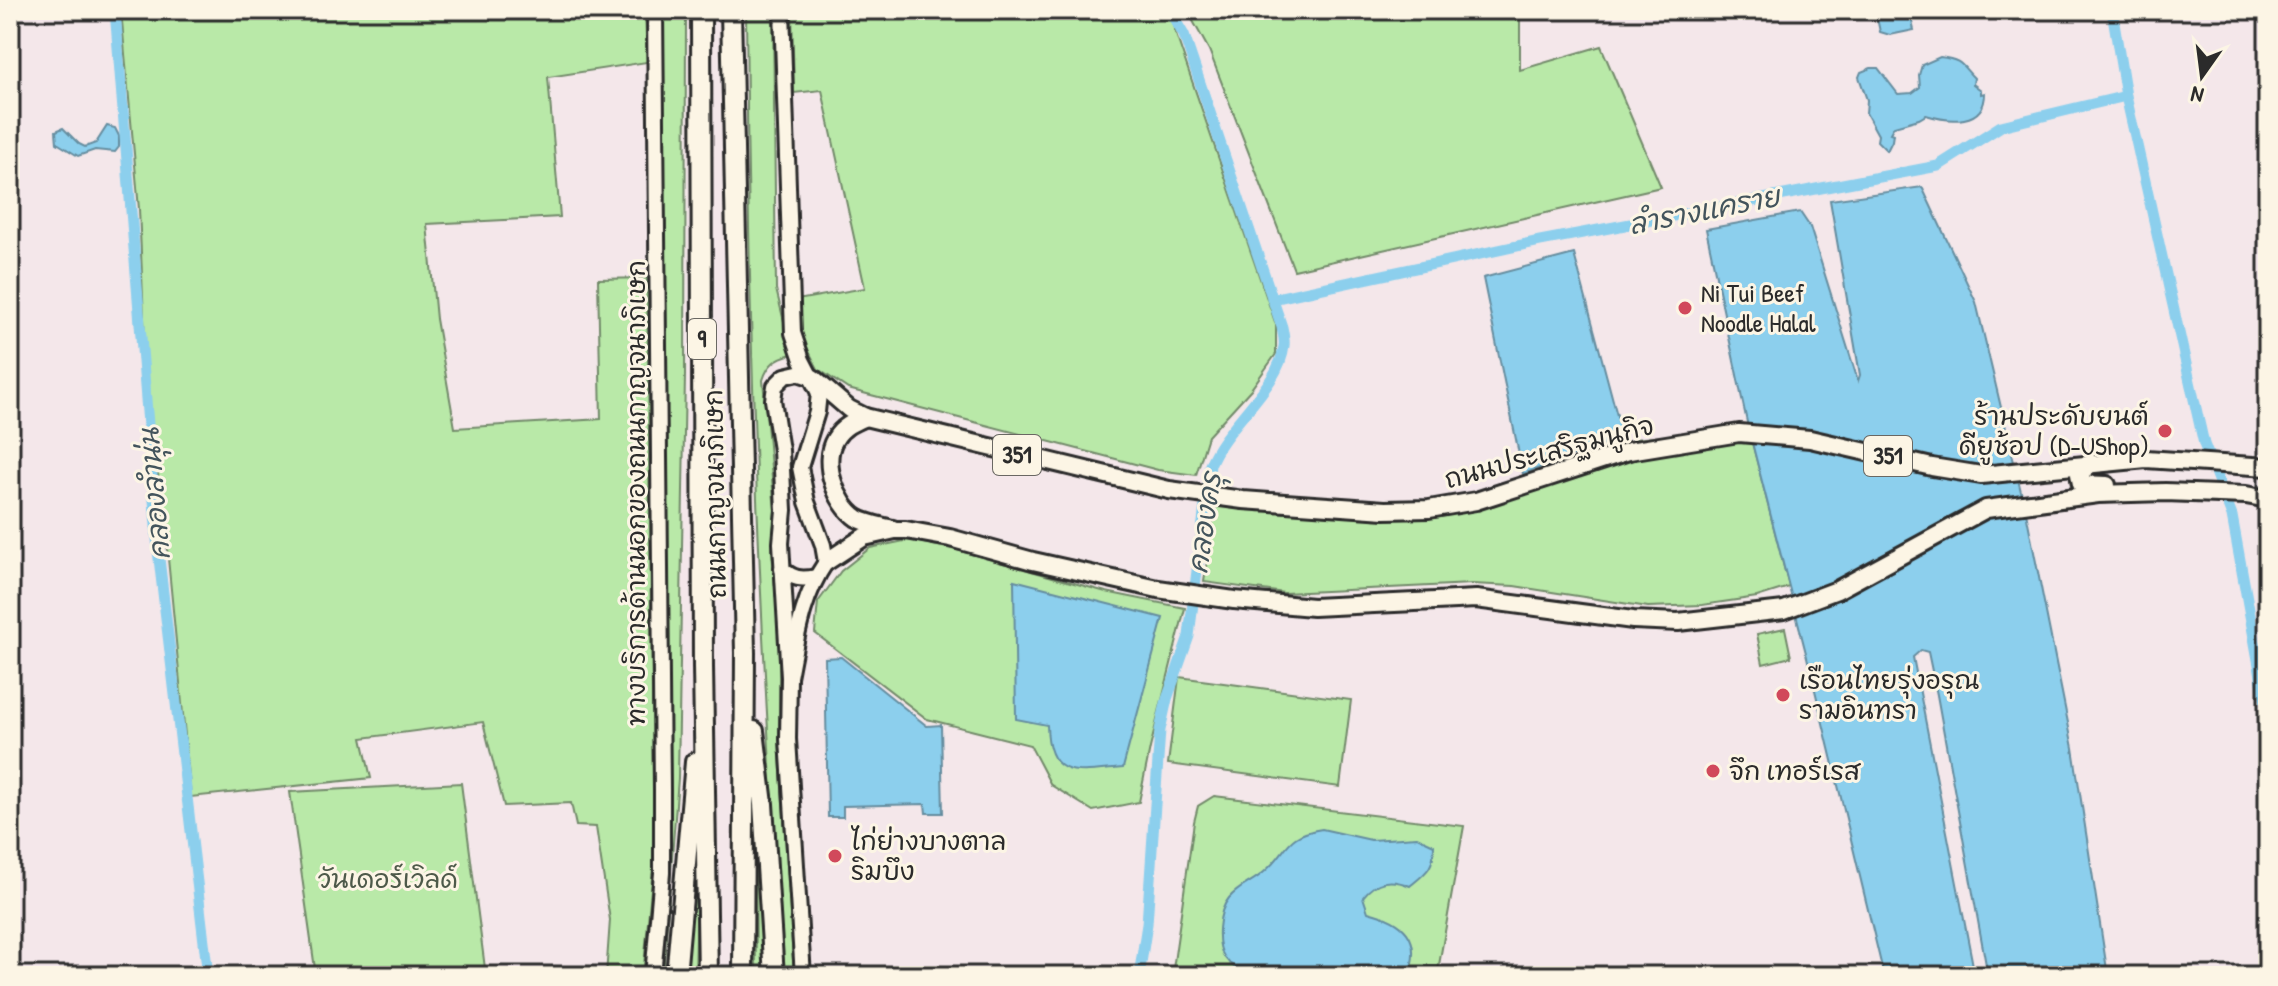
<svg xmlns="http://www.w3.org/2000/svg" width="2278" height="986" viewBox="0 0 2278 986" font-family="'Patrick Hand','Playpen Sans Thai',sans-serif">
<rect width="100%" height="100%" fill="#f4e7ea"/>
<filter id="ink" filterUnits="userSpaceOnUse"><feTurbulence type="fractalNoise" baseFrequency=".0125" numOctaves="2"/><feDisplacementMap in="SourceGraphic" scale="16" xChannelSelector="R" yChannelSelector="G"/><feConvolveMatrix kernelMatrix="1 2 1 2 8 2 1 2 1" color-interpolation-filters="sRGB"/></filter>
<g filter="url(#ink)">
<!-- green -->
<g fill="#b9e9a8" stroke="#728a6a" stroke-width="2">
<polygon points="121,10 645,10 647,62 548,77 560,217 427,224 436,319 455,428 601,419 598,279 647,278 654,857 643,976 606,976 610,920 596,827 576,826 571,803 504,806 483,722 362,738 371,778 191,797 167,548 147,384 139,209"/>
<polygon points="659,10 686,10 685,375 678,778 663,976 659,976"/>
<path d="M746 10H773L776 289 792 354C776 358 768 364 763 380L775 511 772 551 779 635V739L794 976H784C760 655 748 332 746 10Z"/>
<polygon points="792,10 1163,10 1171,20 1276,325 1276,354 1251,389 1208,436 1196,475 1158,470 848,389 818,369 801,336 797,300 865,288 822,90 794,93"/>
<polygon points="1187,10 1212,10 1215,16 1234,10 1520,10 1520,70 1601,46 1661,187 1294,270 1209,50"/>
<polygon points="1748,427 1789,587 1757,597 1702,605 1648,607 1514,586 1472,584 1284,593 1204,582 1216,501 1465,507 1635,439"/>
<polygon points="909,540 957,550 1106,592 1185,608 1150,748 1139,802 1093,811 1051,785 1030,745 927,719 815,633 818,602 841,571 870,548"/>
<polygon points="1785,628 1791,657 1763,664 1757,634"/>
<polygon points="1179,677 1351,700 1340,787 1168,764"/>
<polygon points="461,783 486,976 316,976 290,792"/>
<polygon points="1214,796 1464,826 1437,976 1172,976 1194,822 1198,806"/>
<polygon points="755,861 759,862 767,976 756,976"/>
<polygon points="690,865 698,865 695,976 683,976"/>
</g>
<!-- water -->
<g fill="#8ccfed" stroke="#658d9f" stroke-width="2">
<polygon points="1888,10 1900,10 1901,14 1906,13 1911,18 1914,30 1890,35 1880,32 1877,18 1888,15"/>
<path d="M1940 57C1963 60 1961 65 1974 78L1973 84 1981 90V94L1985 93C1985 126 1949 122 1926 115L1919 119 1894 126 1890 133 1893 134 1892 141 1887 151 1877 141 1878 135 1866 113 1867 100 1859 77 1861 72 1871 68H1878L1898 94 1912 93 1920 87 1919 75 1922 65Z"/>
<polygon points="107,126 115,128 119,136 119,147 115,152 95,150 78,156 57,143 56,131 63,128 79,144 85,147 96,143"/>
<polygon points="1922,187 1976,302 2027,517 2073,748 2108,976 1988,976 1937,695 1928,652 1921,650 1913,657 1975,976 1884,976 1807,657 1748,427 1706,229 1800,212 1810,227 1858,381 1860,375 1830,200"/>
<polygon points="1574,254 1623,438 1523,474 1483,278"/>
<path d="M1014 580 1163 618 1123 768C1079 772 1048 782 1047 725L1016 719Z"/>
<polygon points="841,657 927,726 941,725 943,813 926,813 925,804 843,806 843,817 828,817 825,658"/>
<path d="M1322 829 1371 840 1417 837 1434 845C1434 868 1427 872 1410 886 1391 878 1376 880 1363 897L1368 912C1404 921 1423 938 1408 976H1251C1241 972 1231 967 1225 958 1215 944 1218 911 1229 898 1239 886 1253 882 1264 872 1290 850 1283 835 1322 829Z"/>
</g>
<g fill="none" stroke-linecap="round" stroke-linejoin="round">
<!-- canal -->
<g stroke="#8ccfed" stroke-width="11">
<polyline points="115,10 158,550 208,976"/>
<polyline points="2112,10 2126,96 2204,444 2232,516 2268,715"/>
<polyline points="1272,299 1540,241 1938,166 2001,126 2126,96"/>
<path d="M1139 976 1147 924 1160 730 1167 699 1189 636 1210 465C1225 425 1280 387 1284 346 1285 341 1283 333 1282 327L1184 35 1169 10"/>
</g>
<!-- secondary casing -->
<g stroke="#2b2b2b" stroke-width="20">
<g id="secondary">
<path d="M782 10 793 333 802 360 819 393 817 412 800 467 807 502 823 545 826 562C802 597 797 636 789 677"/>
<path d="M782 569C793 579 801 580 816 577"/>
<polyline points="653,976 662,873 662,789 655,10"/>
<polyline points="803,976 788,739 789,677 781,543 784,510 781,450 773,400 775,386 785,376 798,373 813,378"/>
</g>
</g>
<!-- primary casing -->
<g stroke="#2b2b2b" stroke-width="22">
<g id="primary">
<polyline points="813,378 849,409 865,417 1169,490 1243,500 1385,510 1429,509 1476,501 1629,451 1739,433 1810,439 1932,467 1981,475 2146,459 2268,467"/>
<path d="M865 417C853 422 842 427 835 439 821 462 836 504 857 518 867 524 882 526 893 529"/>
<polyline points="2092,463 2079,474 2081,484 2107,485"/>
<polyline points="826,562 864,537 895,530 906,530 950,538 1033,561 1158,589 1234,600 1313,607 1476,599 1633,620 1678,622 1784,610 1837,590 1986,509 2098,494 2165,492 2246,495 2268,499"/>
</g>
</g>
<!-- highway casing -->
<g stroke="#2b2b2b" stroke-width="24">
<g id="highway">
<polyline points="701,10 703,667 708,976"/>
<polyline points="731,10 745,653 743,976"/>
<polyline points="754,731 763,804 774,976"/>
<polyline points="676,976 695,762"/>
</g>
</g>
<!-- secondary -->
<use href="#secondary" stroke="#fcf5e5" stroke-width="14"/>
<!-- primary -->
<use href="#primary" stroke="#fcf5e5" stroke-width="16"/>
<!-- highway -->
<use href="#highway" stroke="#fcf5e5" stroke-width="18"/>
</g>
</g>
<!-- markers -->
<g fill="#d1495b" stroke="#fcf5e5" stroke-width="3">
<circle cx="1685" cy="308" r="8"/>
<circle cx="2165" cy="431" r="8"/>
<circle cx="1783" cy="695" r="8"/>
<circle cx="1713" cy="771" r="8"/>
<circle cx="835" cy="856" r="8"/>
</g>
<g text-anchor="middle" stroke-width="6" stroke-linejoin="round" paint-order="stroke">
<!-- shield labels -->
<g fill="#fcf5e5" stroke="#6a6863" stroke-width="2">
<rect x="688" y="319" width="28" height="40" rx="6"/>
<rect x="993" y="435" width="48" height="40" rx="6"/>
<rect x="1864" y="436" width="48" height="40" rx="6"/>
</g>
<g font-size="24" font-weight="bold" fill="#2b2b2b">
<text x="702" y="347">9</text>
<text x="1017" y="463">351</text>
<text x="1888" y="464">351</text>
</g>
<!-- poi labels -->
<g font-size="26" fill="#2b2b2b" stroke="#fcf5e5" text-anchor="start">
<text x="1701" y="302">Ni Tui Beef<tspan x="1701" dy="30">Noodle Halal</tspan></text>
<text x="2149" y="425" text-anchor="end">ร้านประดับยนต์<tspan x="2149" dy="30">ดียูช้อป (D-UShop)</tspan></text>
<text x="1799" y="689">เรือนไทยรุ่งอรุณ<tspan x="1799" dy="30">รามอินทรา</tspan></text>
<text x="1729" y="780">จึก เทอร์เรส</text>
<text x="851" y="850">ไก่ย่างบางตาล<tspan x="851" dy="30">ริมบึง</tspan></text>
</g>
<!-- street labels -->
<g font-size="26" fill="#2b2b2b" stroke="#fcf5e5">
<text transform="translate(1549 452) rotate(-15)" y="9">ถนนประเสริฐมนูกิจ</text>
<text transform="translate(636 493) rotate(-90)" y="9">ทางบริการด้านนอกของถนนกาญจนาภิเษก</text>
<text transform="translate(715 494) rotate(-91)" y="9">ถนนกาญจนาภิเษก</text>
</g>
<!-- park labels -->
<g font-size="26" fill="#4e5a4a" stroke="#fcf5e5">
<text x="388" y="888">วันเดอร์เวิลด์</text>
</g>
<!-- water labels -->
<g font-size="28" font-style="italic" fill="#43545c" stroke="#fcf5e5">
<text transform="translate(1704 210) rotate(-11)" y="10">ลำรางแคราย</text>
<text transform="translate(154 494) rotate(-95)" y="10">คลองลำนุ่น</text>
<text transform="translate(1204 523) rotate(-82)" y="10">คลองครุ</text>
</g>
</g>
<!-- margin -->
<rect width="2278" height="986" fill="none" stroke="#fcf5e5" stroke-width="40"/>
<rect x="20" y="20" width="2238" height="946" fill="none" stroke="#2b2b2b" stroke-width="3" filter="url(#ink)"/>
<!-- north arrow -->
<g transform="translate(2202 76) rotate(194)" stroke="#fcf5e5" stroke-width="6" paint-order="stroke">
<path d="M0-6L14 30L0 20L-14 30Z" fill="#2b2b2b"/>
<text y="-12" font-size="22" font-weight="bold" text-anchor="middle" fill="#2b2b2b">N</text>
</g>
</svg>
